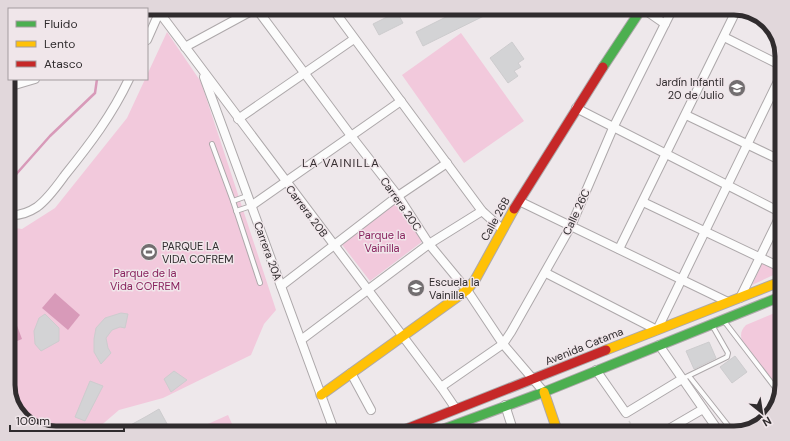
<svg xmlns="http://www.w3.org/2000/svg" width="790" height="441" viewBox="0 0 790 441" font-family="'DM Sans',sans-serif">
<rect width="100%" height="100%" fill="#eee8eb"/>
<!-- green -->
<g fill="#f2c9dc">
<polygon points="167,32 201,82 276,310 264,324 251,355 163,398 119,410 98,428 87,431 56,433 32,427 16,411 8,388 8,227 22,229 55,208 127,118"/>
<polygon points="461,33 524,121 464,163 402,75"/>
<polygon points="394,202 423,241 370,281 340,242"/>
<polygon points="762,263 780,272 752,285"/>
<path d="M782 310V385L780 394 742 341C740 334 741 330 746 325Z"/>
<polygon points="228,415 236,433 191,433 190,432"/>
</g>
<!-- water -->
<g fill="#d89ab9">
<polygon points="55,293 80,315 68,330 42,308"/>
<polygon points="13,315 22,339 10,344 8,340 8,316"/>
</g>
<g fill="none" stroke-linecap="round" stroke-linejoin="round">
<!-- stream -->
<g stroke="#d89ab9" stroke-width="2.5">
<polyline points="104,9 104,8"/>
<polyline points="8,179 11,180 50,136 95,93 97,79"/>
</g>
</g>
<!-- building -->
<g fill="#d3d3d5" stroke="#cdccce">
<polygon points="464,8 500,8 423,46 416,32"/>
<polygon points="397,12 403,23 379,35 373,24"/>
<polygon points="512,42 524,59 518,63 521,67 514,71 518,76 508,83 490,58"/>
<polygon points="121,313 128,314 125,328 120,327 112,330 106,338 108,348 111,353 101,364 94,352 94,339 96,328 105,318"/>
<polygon points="45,314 59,328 59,341 41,351 35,344 34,331 39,318"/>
<polygon points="709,342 716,358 694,369 686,351"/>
<polygon points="735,356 747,372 732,383 720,367"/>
<polygon points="174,371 187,380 171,392 164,379"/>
<polygon points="90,381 103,386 85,421 75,417"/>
<polygon points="159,409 172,433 116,433 147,416"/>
</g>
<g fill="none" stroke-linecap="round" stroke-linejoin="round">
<!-- lane casing -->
<g stroke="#ada8aa" stroke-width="6">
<g id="lane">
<polyline points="212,144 233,201 260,283"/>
<polyline points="233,201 247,196"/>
<polyline points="236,211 251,206"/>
<polyline points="724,321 780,394"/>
<polyline points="689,376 734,433"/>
<polyline points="682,379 727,357 728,353 712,325"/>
</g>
</g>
<!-- street casing -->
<g stroke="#ada8aa" stroke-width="10">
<g id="street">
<polyline points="156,8 441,387 456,409"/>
<polyline points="256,8 352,137 398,196 429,244 467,290 503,344 544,392"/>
<polyline points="332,8 482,211 502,229"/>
<polyline points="642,8 665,24"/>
<polyline points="724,37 782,66"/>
<polyline points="147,40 159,13"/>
<polyline points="185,47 257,8"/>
<polyline points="204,77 335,433"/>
<polyline points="8,87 35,79"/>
<polyline points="576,108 782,213"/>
<polyline points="686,115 782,161"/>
<polyline points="238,119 354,39"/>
<polyline points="519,201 728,302"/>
<polyline points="643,202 782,268"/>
<polyline points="251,206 401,101"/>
<path d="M8 215C18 216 28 213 37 207 48 199 57 186 65 175 90 144 112 115 129 79"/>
<polyline points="619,249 737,9"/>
<polyline points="546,273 657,330 782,73"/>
<polyline points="281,286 398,196 447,163"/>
<polyline points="740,298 782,212"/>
<polyline points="301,340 429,244 482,211"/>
<polyline points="659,345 720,433"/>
<polyline points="596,370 626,413 682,379"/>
<polyline points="351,373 371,410"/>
<polyline points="441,387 503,344 511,332 571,226 613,128 673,8"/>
<polyline points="505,405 514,433"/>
<polyline points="662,433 703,409"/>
</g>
</g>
<!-- fast casing -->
<g stroke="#ada8aa" stroke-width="11">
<g id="fast">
<polyline points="603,67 642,8"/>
<polyline points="433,433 544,392 782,296"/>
</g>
</g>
<!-- slow casing -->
<g stroke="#ada8aa" stroke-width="11">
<g id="slow">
<polyline points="606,350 782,281"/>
<polyline points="544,392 558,433"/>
<polyline points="321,395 467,290 475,280 514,209"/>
</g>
</g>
<!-- jam casing -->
<g stroke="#ada8aa" stroke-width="11">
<g id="jam">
<polyline points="514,209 603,67"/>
<polyline points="396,433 606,350"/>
</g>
</g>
<!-- path -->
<polyline stroke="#d4d2d2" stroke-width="1.5" stroke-dasharray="3 2" stroke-linecap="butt" points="629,421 636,433"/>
<!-- lane -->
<use href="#lane" stroke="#fcfcfc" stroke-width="4"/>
<!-- street -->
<use href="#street" stroke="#fcfcfc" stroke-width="8"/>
<!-- fast -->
<use href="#fast" stroke="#4caf50" stroke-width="9"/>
<!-- slow -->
<use href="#slow" stroke="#ffc107" stroke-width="9"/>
<!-- jam -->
<use href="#jam" stroke="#c62828" stroke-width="9"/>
</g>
<!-- icons -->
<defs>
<g id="school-disc" transform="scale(0.9)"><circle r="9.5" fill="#726e70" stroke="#f0e6ea"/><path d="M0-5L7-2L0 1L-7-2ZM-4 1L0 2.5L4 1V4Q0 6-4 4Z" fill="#fff"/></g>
<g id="stadium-disc" transform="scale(0.9)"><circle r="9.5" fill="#726e70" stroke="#f0e6ea"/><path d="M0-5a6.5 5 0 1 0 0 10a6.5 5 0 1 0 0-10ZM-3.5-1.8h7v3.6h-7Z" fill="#fff"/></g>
</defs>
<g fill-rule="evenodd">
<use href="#school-disc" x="737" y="88"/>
<use href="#stadium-disc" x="149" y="252"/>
<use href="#school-disc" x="416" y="288"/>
</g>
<g text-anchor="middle" stroke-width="3" stroke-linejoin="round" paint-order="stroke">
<!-- poi labels -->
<g font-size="11" fill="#302c2e" stroke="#f0e6ea" text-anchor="start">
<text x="724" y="86" text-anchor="end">Jardín Infantil<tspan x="724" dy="13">20 de Julio</tspan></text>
<text x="162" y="250">PARQUE LA<tspan x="162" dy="13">VIDA COFREM</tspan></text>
<text x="429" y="286">Escuela la<tspan x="429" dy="13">Vainilla</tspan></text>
</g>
<!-- street labels -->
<g font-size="11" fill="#302c2e" stroke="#f0e6ea">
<text transform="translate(401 204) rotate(55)" y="4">Carrera 20C</text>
<text transform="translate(307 211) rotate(53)" y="4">Carrera 20B</text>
<text transform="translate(576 212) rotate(-65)" y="4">Calle 26C</text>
<text transform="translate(495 219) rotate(-61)" y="4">Calle 26B</text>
<text transform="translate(268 251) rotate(70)" y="4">Carrera 20A</text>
<text transform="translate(584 346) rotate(-22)" y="4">Avenida Catama</text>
</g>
<!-- park labels -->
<g font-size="11" fill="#88235e" stroke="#f0e6ea">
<text x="382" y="239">Parque la<tspan x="382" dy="13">Vainilla</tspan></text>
<text x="145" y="277">Parque de la<tspan x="145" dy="13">Vida COFREM</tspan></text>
</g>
<!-- neighbourhood labels -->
<g font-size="12" letter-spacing="1" fill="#372f32" stroke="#f0e6ea">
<text x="341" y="167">LA VAINILLA</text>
</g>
</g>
<!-- crop -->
<path d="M0 0H790V441H0ZM56 15H734A41 41 0 0 1 775 56V385A41 41 0 0 1 734 426H56A41 41 0 0 1 15 385V56A41 41 0 0 1 56 15Z" fill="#e1d7db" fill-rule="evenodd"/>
<path fill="none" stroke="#302c2e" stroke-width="5" d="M56 15H734A41 41 0 0 1 775 56V385A41 41 0 0 1 734 426H56A41 41 0 0 1 15 385V56A41 41 0 0 1 56 15Z"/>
<!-- legend -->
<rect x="8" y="8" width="140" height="72" fill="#f0e6ea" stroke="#a39c9f"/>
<rect x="16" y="21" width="20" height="6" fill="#4caf50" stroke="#a39c9f"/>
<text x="44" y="28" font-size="12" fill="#302c2e">Fluido</text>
<rect x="16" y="41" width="20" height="6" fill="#ffc107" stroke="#a39c9f"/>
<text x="44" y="48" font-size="12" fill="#302c2e">Lento</text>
<rect x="16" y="61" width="20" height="6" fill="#c62828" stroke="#a39c9f"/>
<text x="44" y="68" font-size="12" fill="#302c2e">Atasco</text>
<!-- north arrow -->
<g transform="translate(762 413) rotate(150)" stroke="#f0e6ea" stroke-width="3" paint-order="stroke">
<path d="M0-3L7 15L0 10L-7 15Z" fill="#302c2e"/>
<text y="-6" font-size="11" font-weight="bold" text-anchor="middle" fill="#302c2e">N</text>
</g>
<!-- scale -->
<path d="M10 425v6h114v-6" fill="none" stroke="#302c2e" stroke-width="2"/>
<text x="16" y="425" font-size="12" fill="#302c2e" stroke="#f0e6ea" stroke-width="3" paint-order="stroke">100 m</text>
</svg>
